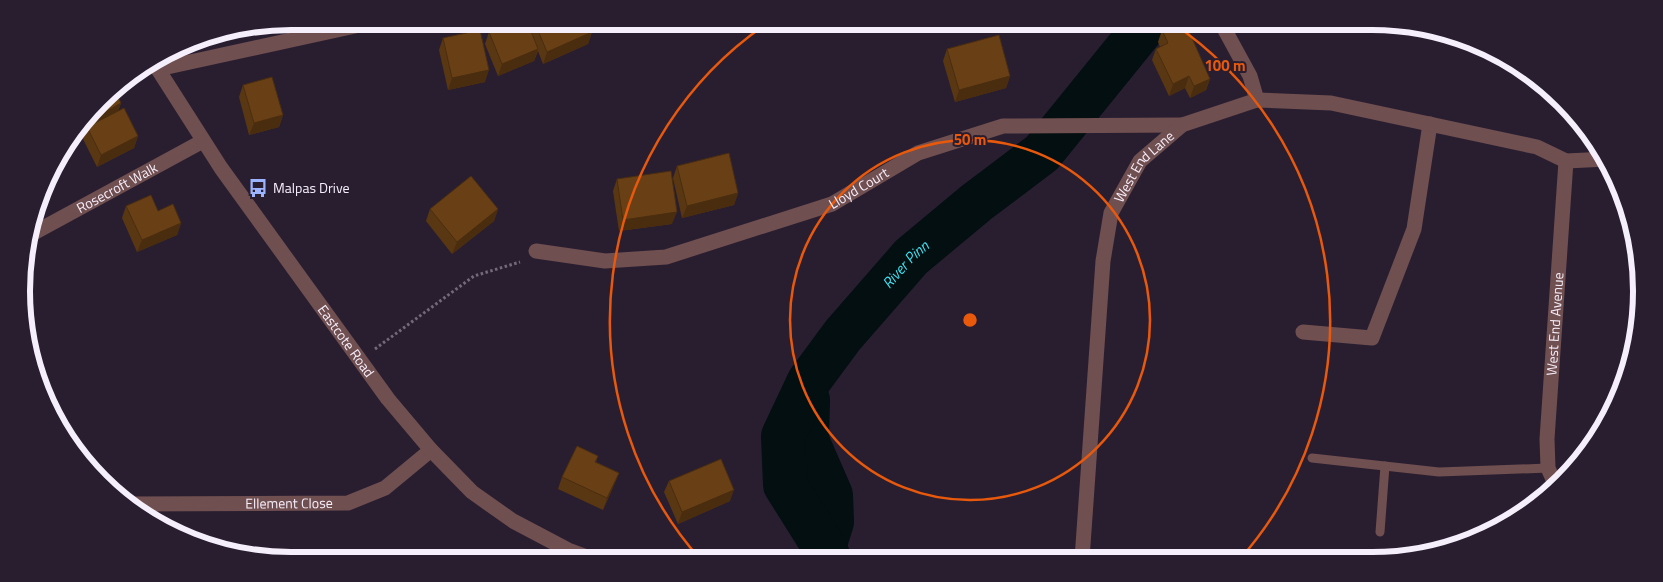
<svg xmlns="http://www.w3.org/2000/svg" width="1663" height="582" viewBox="0 0 1663 582" font-family="'Titillium Web',sans-serif">
<rect width="100%" height="100%" fill="#291e30"/>
<g fill="none" stroke-linecap="round" stroke-linejoin="round">
<!-- river -->
<g stroke="#030f11" stroke-width="44">
<polyline points="808,400 807,440 831,495 832,522 824,547"/>
<path id="s1" d="M830 560 824 547 785 485 783 436 809 381 843 335 911 257 977 202 1042 153 1149 21"/>
</g>
<!-- path -->
<polyline stroke="#736979" stroke-width="3" stroke-dasharray="2.5 2.5" stroke-linecap="butt" points="375,349 474,276 520,262"/>
<!-- service -->
<g stroke="#704f50" stroke-width="9">
<polyline points="1312,458 1439,472 1548,468"/>
<polyline points="1380,532 1385,466"/>
</g>
<!-- minor -->
<g stroke="#704f50" stroke-width="15">
<polyline points="1220,21 1250,76 1257,100"/>
<polyline points="158,69 378,21"/>
<path id="s2" d="M30 235 203 141"/>
<path id="s3" d="M536 251 605 261 666 257 832 204 918 153 1003 126 1182 125"/>
<polyline points="1303,332 1372,338 1414,229 1430,124"/>
<path id="s4" d="M1556 486 1548 468 1547 439 1566 161"/>
<path id="s5" d="M130 504 348 503 385 488 431 450"/>
<path id="s6" d="M1082 559 1103 261 1111 213 1140 161 1182 125 1257 100 1331 103 1537 147 1566 161 1607 159"/>
</g>
<!-- tertiary -->
<path stroke="#704f50" stroke-width="15" id="s7" d="M154 63 221 168 388 399 431 450 472 492 513 521 568 550 595 560"/>
</g>
<!-- wall -->
<g fill="#5a3713">
<polygon points="528,21 618,21 590,29 592,32 588,44 543,64 538,51 534,61 498,76 485,44 489,32 528,23"/>
<polygon points="1162,30 1190,33 1210,79 1206,90 1190,98 1185,88 1169,96 1152,60 1156,49 1160,47 1158,42"/>
<polygon points="443,38 485,82 448,90 439,50"/>
<polygon points="947,49 1010,76 1006,88 955,102 943,61"/>
<polygon points="243,85 283,115 279,127 249,135 239,97"/>
<polygon points="113,88 121,103 118,111 138,136 134,148 97,167 83,139 85,133 81,135 79,132"/>
<polygon points="677,166 738,193 734,205 682,218 673,178"/>
<polygon points="617,179 672,224 619,231 613,191"/>
<polygon points="126,206 158,211 181,223 177,235 137,252 122,218"/>
<polygon points="430,209 498,209 494,221 452,254 426,221"/>
<polygon points="598,456 596,462 619,473 614,485 603,510 558,489 562,477"/>
<polygon points="669,481 730,501 678,524 664,492"/>
</g>
<!-- shaded-wall -->
<g fill="#4a2d0f">
<polygon points="587,21 618,21 583,31"/>
<polygon points="592,32 588,44 543,64 547,52"/>
<polygon points="538,49 534,61 498,76 502,64"/>
<polygon points="489,70 485,82 448,90 452,78"/>
<polygon points="1010,76 1006,88 955,102 959,90"/>
<polygon points="1189,76 1185,88 1169,96 1173,84"/>
<polygon points="1210,79 1206,90 1190,98 1194,86"/>
<polygon points="121,103 117,115 87,127 85,133 81,135 85,125 86,123"/>
<polygon points="283,115 279,127 249,135 254,123"/>
<polygon points="138,136 134,148 97,167 101,155"/>
<polygon points="738,193 734,205 682,218 687,206"/>
<polygon points="498,209 494,221 452,254 457,242"/>
<polygon points="677,212 672,224 619,231 623,220"/>
<polygon points="181,223 177,235 137,252 142,240"/>
<polygon points="619,473 614,485 603,510 607,498"/>
<polygon points="734,490 730,501 678,524 682,512"/>
</g>
<!-- building -->
<g fill="#694016" stroke="#4a2d0f">
<polygon points="516,21 527,21 538,49 502,64 489,32"/>
<polygon points="534,21 587,21 592,32 547,52"/>
<polygon points="1180,21 1189,21 1192,27 1188,29 1210,79 1194,86 1189,76 1173,84 1156,49 1168,43 1162,30"/>
<polygon points="480,30 489,70 452,78 443,38"/>
<polygon points="999,35 1010,76 959,90 947,49"/>
<polygon points="272,77 283,115 254,123 243,85"/>
<polygon points="113,88 121,103 86,123"/>
<polygon points="124,108 138,136 101,155 87,127"/>
<polygon points="729,153 738,193 687,206 677,166"/>
<polygon points="671,171 677,212 623,220 617,179"/>
<polygon points="471,176 498,209 457,242 430,209"/>
<polygon points="151,195 158,211 173,204 181,223 142,240 126,206"/>
<polygon points="577,446 598,456 595,462 619,473 607,498 562,477"/>
<polygon points="721,459 734,490 682,512 669,481"/>
</g>
<!-- distance rings -->
<g fill="none" stroke="#e8590c" stroke-width="2.5">
<circle cx="970" cy="320" r="180"/>
<path d="M700 559A360 360 0 0 1 769 22M1171 22A360 360 0 0 1 1240 559"/>
</g>
<!-- icons -->
<defs>
<g id="bus-bare" transform="scale(1.5)"><path d="M-5-6H5V4H4V6H2V4H-2V6H-4V4H-5ZM-3.5-4V0h7V-4ZM-3.5 1.2v1.5H-2V1.2ZM2 1.2v1.5H3.5V1.2Z" fill="#9cb4fd" stroke="#291e30" stroke-width="2.5" paint-order="stroke"/></g>
</defs>
<g fill-rule="evenodd">
<use href="#bus-bare" x="258" y="188"/>
</g>
<g text-anchor="middle" stroke-width="4" stroke-linejoin="round" paint-order="stroke">
<!-- street labels -->
<g font-size="14" fill="#f5eefb" stroke="#291e30">
<text dy="5" stroke="none"><textPath href="#s6" startOffset="405">West End Lane</textPath></text>
<text dy="5" stroke="none"><textPath href="#s3" startOffset="336">Lloyd Court</textPath></text>
<text dy="5" stroke="none"><textPath href="#s2" startOffset="99">Rosecroft Walk</textPath></text>
<text dy="5" stroke="none"><textPath href="#s4" startOffset="164">West End Avenue</textPath></text>
<text dy="5" stroke="none"><textPath href="#s7" startOffset="338">Eastcote Road</textPath></text>
<text dy="5" stroke="none"><textPath href="#s5" startOffset="159">Ellement Close</textPath></text>
</g>
<!-- poi labels -->
<g font-size="14" fill="#f5eefb" stroke="#291e30" text-anchor="start">
<text x="273" y="193">Malpas Drive</text>
</g>
<!-- water labels -->
<g font-size="15" font-style="italic" fill="#40e1f1" stroke="#291e30">
<text dy="5" stroke="none"><textPath href="#s1" startOffset="349">River Pinn</textPath></text>
</g>
</g>
<!-- crop -->
<path d="M0 0H1663V582H0ZM291 30H1372A261 261 0 0 1 1633 291V291A261 261 0 0 1 1372 552H291A261 261 0 0 1 30 291V291A261 261 0 0 1 291 30Z" fill="#291e30" fill-rule="evenodd"/>
<path fill="none" stroke="#f5eefb" stroke-width="6" d="M291 30H1372A261 261 0 0 1 1633 291V291A261 261 0 0 1 1372 552H291A261 261 0 0 1 30 291V291A261 261 0 0 1 291 30Z"/>
<circle cx="970" cy="320" r="8" fill="#e8590c" stroke="#291e30" stroke-width="2.5"/>
<g font-size="15" text-anchor="middle" font-weight="bold" fill="#e8590c" stroke="#291e30" stroke-width="4" stroke-linejoin="round" paint-order="stroke">
<text x="1225" y="71">100 m</text>
<text x="970" y="145">50 m</text>
</g>
</svg>
